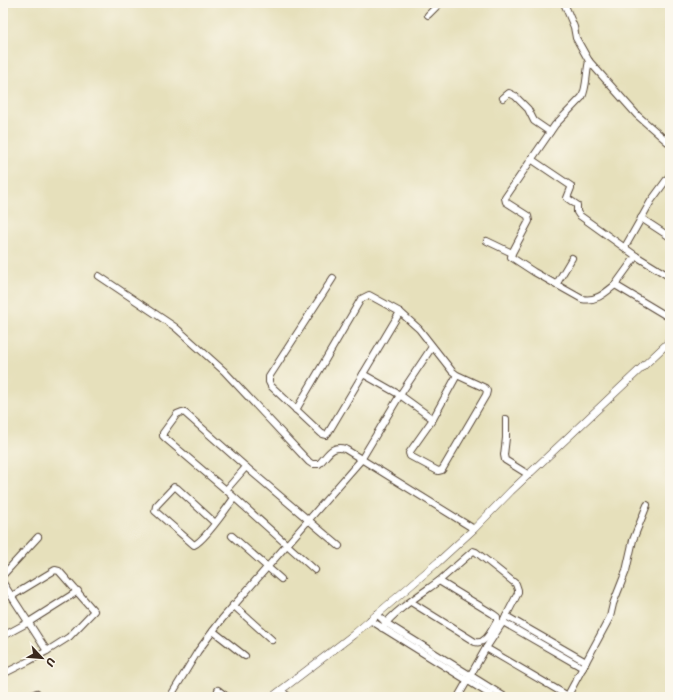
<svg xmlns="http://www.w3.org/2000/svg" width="673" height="700" viewBox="0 0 673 700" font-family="Sriracha,sans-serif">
<rect width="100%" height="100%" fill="#fbf7ec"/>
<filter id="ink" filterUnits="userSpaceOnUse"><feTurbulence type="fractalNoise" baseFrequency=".025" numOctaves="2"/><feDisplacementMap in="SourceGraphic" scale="8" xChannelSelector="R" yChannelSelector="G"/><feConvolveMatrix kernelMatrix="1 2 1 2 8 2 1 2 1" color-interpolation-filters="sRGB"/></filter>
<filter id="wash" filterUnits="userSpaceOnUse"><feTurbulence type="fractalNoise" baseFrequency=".012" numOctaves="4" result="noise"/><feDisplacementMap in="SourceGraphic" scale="16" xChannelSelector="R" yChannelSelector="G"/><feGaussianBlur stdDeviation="0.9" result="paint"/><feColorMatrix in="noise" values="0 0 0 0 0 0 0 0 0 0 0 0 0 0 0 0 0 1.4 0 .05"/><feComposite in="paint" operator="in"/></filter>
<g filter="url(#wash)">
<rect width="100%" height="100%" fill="#e6e0bb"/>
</g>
<g filter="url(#ink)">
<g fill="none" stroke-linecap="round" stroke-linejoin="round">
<!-- minor casing -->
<g stroke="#554536" stroke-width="8">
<g id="minor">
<polyline points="564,3 574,27 576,38 589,61 637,115 670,144"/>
<polyline points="428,15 440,3"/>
<path d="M589 61C586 73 587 87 582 97L555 125 505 198 506 202 528 216 529 221 512 253 511 257 534 272 582 299C596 302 605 293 615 285"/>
<polyline points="503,98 509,93 515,96 528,109 534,121 550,132"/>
<polyline points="531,159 571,186 571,188 567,198 577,205 577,212 579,215 636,256 670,277"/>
<polyline points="641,218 670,237"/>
<polyline points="487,241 512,253"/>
<polyline points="625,247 651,201 670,175"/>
<polyline points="636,256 615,285 670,318"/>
<path d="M99 276 175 327 224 371 309 462 312 464H319C328 455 331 445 345 449L474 529"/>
<polyline points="333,278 269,377 269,382 271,386 322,434 326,435 328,433 363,374 400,395 433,419"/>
<polyline points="556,285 572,258"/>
<polyline points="363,374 400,312"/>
<polyline points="296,410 361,299 369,295 400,312 419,329 452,371 457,375 485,388 487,391 486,395 442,470 438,471 410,456 409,453 433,419 457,375"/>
<polyline points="506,419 506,438 504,455 505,460 529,475"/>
<polyline points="226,490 246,467"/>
<path d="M215 523 177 488 174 487 156 506 155 511 194 545C204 541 227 508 234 498"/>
<polyline points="232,536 281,579"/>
<polyline points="315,570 226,490 165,438 163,436 163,433 177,414 182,412 185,413 246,467 339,546"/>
<polyline points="3,575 38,537"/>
<polyline points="439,581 473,551 476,552 516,584 518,590 518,593 503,622 486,648 568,696"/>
<polyline points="3,583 47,651 69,637 94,611 59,571 55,570 12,596"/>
<polyline points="233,605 272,640"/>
<polyline points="377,614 386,623 505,697"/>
<polyline points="506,616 586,662"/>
<polyline points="370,620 494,697"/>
<polyline points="503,622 583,668"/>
<path d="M382 628C394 611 421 594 439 581L493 614 497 617V621C492 629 486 645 475 642L411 602"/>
<polyline points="213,631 245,656"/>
<polyline points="3,636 29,622 78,591"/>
<polyline points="3,674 29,661 47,651"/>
<polyline points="218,690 227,697"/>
<polyline points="281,691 289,697"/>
<polyline points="28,697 37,693"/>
<polyline points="170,697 198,651 222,619 361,460 400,395 432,347"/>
<polyline points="458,697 486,648"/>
<polyline points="567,697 610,617 613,604 626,571 633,540 647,505"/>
</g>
</g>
<!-- tertiary casing -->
<g stroke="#554536" stroke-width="8">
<polyline id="tertiary" points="272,697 353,635 438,562 474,529 511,491 670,341"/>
</g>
<!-- minor -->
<use href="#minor" stroke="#fff" stroke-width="6"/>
<!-- tertiary -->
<use href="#tertiary" stroke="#fff" stroke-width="7"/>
</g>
</g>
<!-- margin -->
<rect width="673" height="700" fill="none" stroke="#fbf7ec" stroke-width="16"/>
<!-- north arrow -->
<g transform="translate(42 658) rotate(116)" stroke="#fbf7ec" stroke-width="3" paint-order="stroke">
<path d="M0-3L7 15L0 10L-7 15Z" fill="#3b2a1e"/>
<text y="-6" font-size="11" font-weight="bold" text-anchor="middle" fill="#3b2a1e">U</text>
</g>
</svg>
